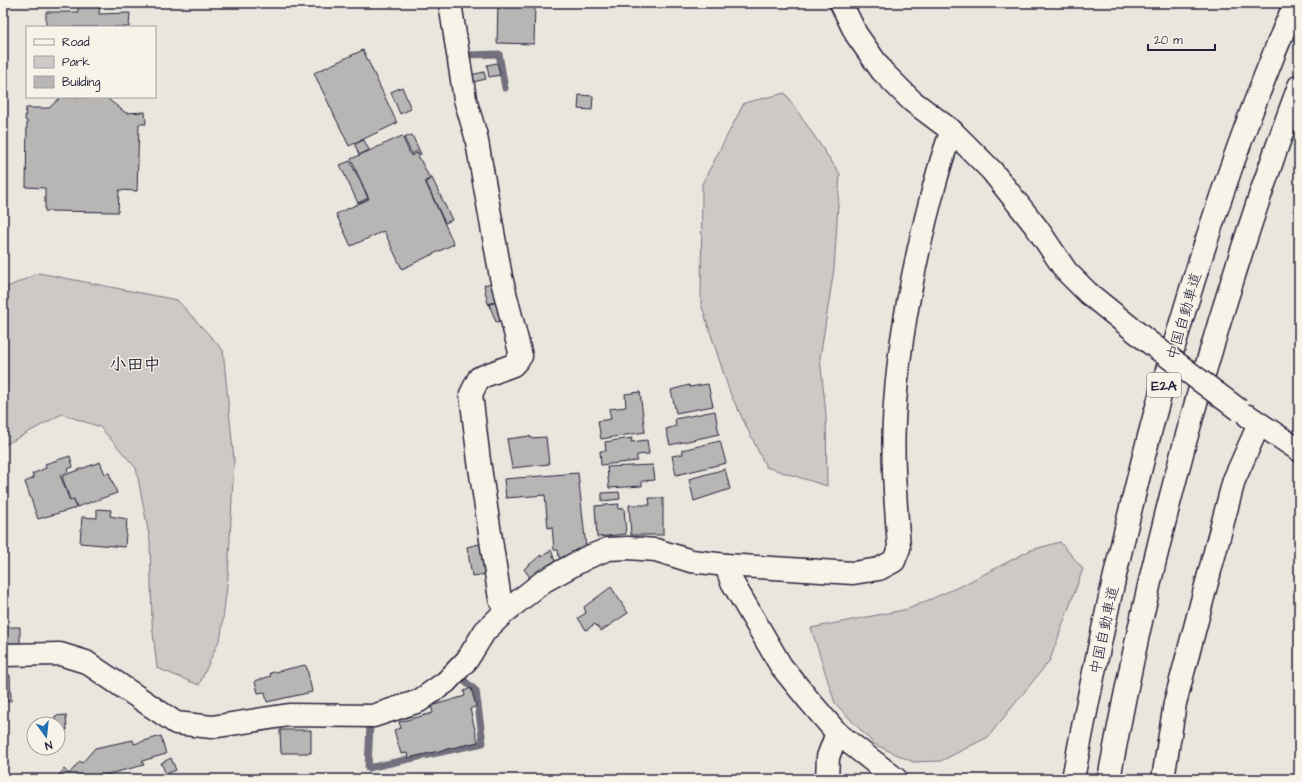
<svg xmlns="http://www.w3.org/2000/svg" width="1302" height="782" viewBox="0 0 1302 782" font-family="'Architects Daughter','Klee One',sans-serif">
<rect width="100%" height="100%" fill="#eae6de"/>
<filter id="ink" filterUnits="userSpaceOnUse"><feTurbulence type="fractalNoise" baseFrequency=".025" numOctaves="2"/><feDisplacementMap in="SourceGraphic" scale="8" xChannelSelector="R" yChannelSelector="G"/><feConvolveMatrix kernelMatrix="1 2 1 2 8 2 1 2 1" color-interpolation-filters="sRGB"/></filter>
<g filter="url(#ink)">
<!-- green -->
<g fill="#cdc9c6" stroke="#787680">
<polygon points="785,93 840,174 834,269 820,358 826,414 827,486 766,467 730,393 701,304 702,184 744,103"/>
<polygon points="39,273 177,300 223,350 234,460 228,577 221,636 199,685 157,668 152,623 150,540 136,468 100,427 62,414 3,446 3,289"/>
<polygon points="1060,542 1083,569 1050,660 988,737 941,761 913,762 874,744 835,703 811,628 908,609 963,585 1031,550"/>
</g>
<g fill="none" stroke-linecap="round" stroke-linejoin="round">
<!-- stream -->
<g stroke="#716f7b" stroke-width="7">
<polyline points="466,55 499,54 505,88"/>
<polyline points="370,723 368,768 483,743 476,691 461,678"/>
</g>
</g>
<!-- building -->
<g fill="#b8b6b5" stroke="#22223b">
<polygon points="100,3 99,14 130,13 129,27 46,27 46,12 78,12 78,3"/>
<polygon points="498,3 535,3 534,44 497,43"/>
<polygon points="363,50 397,123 349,146 314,73"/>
<polygon points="497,63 500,75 489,77 487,65"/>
<polygon points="484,72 486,79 473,82 471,75"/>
<polygon points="402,87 411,109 400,114 391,92"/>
<polygon points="579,95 593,96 592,110 578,109"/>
<polygon points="109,97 109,100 126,113 145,112 146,124 139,124 137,191 119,190 118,212 45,211 45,188 26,187 27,121 25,120 26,108 49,108 61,97"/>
<polygon points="412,135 421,154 420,155 417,151 412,154 404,138"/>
<polygon points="402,136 411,156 417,153 430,179 425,181 454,244 402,269 384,231 351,246 336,214 369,199 351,159"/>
<polygon points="364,140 369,150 359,155 355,144"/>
<polygon points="350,161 368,198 358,203 340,165"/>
<polygon points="431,176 452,220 445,223 426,182 431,179"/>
<polygon points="496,282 501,300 488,304 484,285"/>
<polygon points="500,302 507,320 496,322 489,304"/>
<polygon points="708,384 713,406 676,413 671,390 689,385 690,387"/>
<polygon points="640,392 645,432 601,439 598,421 611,419 609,409 626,407 625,394"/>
<polygon points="715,411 719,434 670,445 666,429 676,426 675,419"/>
<polygon points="530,436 530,438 546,437 549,464 512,468 507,439"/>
<polygon points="632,438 631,442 647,440 649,454 637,455 637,461 601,465 600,451 606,451 605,442"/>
<polygon points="720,441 726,463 676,475 672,456 683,454 682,450"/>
<polygon points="70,456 73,467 67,469 68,472 60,475 70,501 74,500 76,508 38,519 25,482 34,478 32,474 46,468 45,464"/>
<polygon points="100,462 105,474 109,473 117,493 77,507 74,499 70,500 62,476"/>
<polygon points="653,465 655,480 642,481 642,486 609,488 607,467"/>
<polygon points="725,469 730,489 694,501 689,479"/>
<polygon points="578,473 586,548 560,562 558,550 554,550 552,527 548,528 545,495 506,498 504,479"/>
<polygon points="619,492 620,499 602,501 602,493"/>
<polygon points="649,498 663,498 663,535 631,535 629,505 650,505"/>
<polygon points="619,504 618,509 624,508 626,534 597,537 595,506"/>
<polygon points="97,509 111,510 110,516 127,519 125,547 80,543 82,517 97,518"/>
<polygon points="483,543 488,574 472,576 467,547"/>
<polygon points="551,550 555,561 548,565 548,568 531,579 524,569 541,555 542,557"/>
<polygon points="611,587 628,613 601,631 595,624 586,630 578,618 586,613 584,607"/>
<polygon points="3,627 20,627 20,647 3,648"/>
<polygon points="305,665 307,668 312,692 267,702 265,692 258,693 255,681 271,676 270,673"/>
<polygon points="3,675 10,675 11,701 3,701"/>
<polygon points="471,688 476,706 470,709 478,742 408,758 407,753 401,754 394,730 401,728 399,722 433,713 431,706 465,696 464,691"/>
<polygon points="66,715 67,730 58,731 58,724 55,724 55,716"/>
<polygon points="280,730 311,730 311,753 281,753"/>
<polygon points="161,736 166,754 142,761 144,765 101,776 104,779 56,779 64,769 69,774 80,761 82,763 95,748 133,740 134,744"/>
<polygon points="171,758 176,770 166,774 161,763"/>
</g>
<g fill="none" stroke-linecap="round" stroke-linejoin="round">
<!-- minor casing -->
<g stroke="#22223b" stroke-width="25">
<g id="minor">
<polyline points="450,3 465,99 476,136 501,277 521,356 513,365 479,378 471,394 479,461 500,599 506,611"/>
<polyline points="841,3 856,34 882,71 912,101 952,131 992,171 1037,228 1066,271 1088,293 1146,340"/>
<polyline points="1248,416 1299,450"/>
<polyline points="726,565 731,580 781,666 807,698 837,733 896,779"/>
<path d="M3 655 60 654 86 662 176 723 212 727 289 715 373 716 419 701 446 682 467 660 485 631 506 611 544 581 586 558 608 549 628 548 656 550 691 561 726 565 853 573 879 569 894 561 899 548C896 506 892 463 894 421 897 353 910 284 926 218 934 188 940 159 952 131"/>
<polyline points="827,779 828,757 837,733"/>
<polyline points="1163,779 1175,703 1234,480 1259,424"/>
</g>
</g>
<!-- highway casing -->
<g stroke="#22223b" stroke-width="25">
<g id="highway">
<path d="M1073 779C1122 516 1190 249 1295 3"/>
<path d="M1109 779C1152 543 1215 312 1299 86"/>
</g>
</g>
<!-- minor -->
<use href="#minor" stroke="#f7f3e8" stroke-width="22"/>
<!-- highway -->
<use href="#highway" stroke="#f7f3e8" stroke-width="22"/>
<!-- minor-bridge casing -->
<g stroke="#22223b" stroke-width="25" stroke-linecap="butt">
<polyline id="minor-bridge" points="1146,340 1239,410"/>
</g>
<!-- minor-bridge -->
<use href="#minor-bridge" stroke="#f7f3e8" stroke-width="22"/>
</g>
</g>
<g text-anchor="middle" stroke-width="3" stroke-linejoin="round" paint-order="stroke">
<!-- shield labels -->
<rect fill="#f7f3e8" stroke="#62616f" stroke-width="1" x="1147" y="373" width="34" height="24" rx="3"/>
<g font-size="14" font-weight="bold" fill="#22223b">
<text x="1164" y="390">E2A</text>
</g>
<!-- street labels -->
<g font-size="15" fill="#22223b" stroke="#f7f3e8">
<text transform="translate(1184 316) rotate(-74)" y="5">中国自動車道</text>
<text transform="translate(1104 630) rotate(-78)" y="5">中国自動車道</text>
</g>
<!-- quarter labels -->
<g font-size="17" font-weight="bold" fill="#22223b" stroke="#f7f3e8">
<text x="135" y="370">小田中</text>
</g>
</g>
<!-- margin -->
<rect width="1302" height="782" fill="none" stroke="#f7f3e8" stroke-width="16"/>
<rect x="8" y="8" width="1286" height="766" fill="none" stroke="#22223b" stroke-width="1.5" filter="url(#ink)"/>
<!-- legend -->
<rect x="26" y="26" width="130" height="72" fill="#f7f3e8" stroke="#a29fa3"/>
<rect x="34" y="39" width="20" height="6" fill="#f7f3e8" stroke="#a29fa3"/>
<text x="62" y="46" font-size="12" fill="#22223b">Road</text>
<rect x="34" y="56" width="20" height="12" fill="#cdc9c6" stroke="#a29fa3"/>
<text x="62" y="66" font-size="12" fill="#22223b">Park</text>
<rect x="34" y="76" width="20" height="12" fill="#b8b6b5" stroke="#a29fa3"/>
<text x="62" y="86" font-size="12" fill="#22223b">Building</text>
<!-- north arrow -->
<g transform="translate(46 736) rotate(165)"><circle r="19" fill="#f7f3e8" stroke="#a29fa3"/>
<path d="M0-3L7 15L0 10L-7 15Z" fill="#1f6fb2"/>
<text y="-6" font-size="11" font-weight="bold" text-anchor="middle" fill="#22223b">N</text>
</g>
<!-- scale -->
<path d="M1148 44v6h67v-6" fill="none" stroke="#22223b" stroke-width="2"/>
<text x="1154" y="44" font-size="12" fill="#22223b" stroke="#f7f3e8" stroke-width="3" paint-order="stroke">20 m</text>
</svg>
